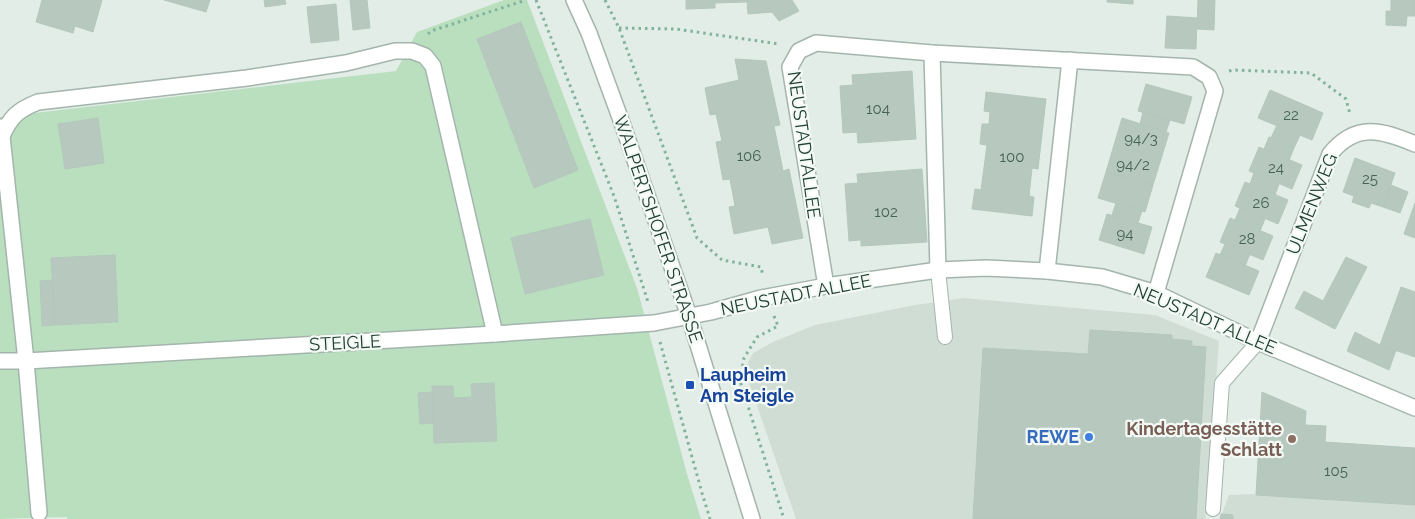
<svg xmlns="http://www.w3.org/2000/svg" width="1415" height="519" viewBox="0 0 1415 519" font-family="Raleway,sans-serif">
<rect width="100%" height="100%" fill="#e2ede7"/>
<!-- built -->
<g fill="#d0ddd5">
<polygon points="964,298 1155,315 1219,341 1206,519 796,519 749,382 747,365 753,353 773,342 815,325 915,305"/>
<polygon points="1262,393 1306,411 1305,425 1325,442 1415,448 1415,519 1220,519 1229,495 1256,494"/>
</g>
<!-- green -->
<polygon fill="#badfbf" points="504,0 527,0 637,288 687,474 701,519 67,519 67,517 0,519 0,117 396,71 417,32"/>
<!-- building -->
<g fill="#b7c8bf" stroke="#b4c7bd">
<polygon points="42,0 102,0 93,32 75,26 73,33 36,22"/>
<polygon points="164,0 210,0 206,12"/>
<polygon points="264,0 285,0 286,4 265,7"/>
<polygon points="350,0 367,0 370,28 353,30"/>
<polygon points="686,0 747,0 747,2 715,3 715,8 686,9"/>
<polygon points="747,0 792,0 799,11 779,21 772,12 748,14"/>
<polygon points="1107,0 1133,0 1133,4 1107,2"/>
<polygon points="1198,0 1215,0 1214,30 1197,29"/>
<polygon points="1391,0 1415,0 1415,16 1407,16 1406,26 1386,25 1386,11 1391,11"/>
<polygon points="336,4 339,40 311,43 307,7"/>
<polygon points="1167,16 1197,18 1196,49 1165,48"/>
<polygon points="521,22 578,170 534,188 477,39"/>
<polygon points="735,59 766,61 780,125 774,126 783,171 789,169 803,238 772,244 768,227 734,234 729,207 735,206 730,179 723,180 716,142 722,141 716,114 710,115 705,88 739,80"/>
<polygon points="912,71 916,139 858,143 857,132 843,133 840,86 853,85 852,75"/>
<polygon points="1146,84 1192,97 1184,124 1138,111"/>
<polygon points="1270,90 1323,113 1312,140 1258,118"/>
<polygon points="986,92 1046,99 1038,169 1032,168 1029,196 1034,197 1032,216 972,209 975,189 981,190 987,145 980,144 982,124 989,124 990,112 984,111"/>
<polygon points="1143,112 1170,120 1166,132 1140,124"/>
<polygon points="98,118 104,163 65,169 58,124"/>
<polygon points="1122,118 1169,133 1161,159 1114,145"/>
<polygon points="1277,125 1300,135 1294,148 1271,138"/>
<polygon points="1269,137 1294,148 1289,160 1264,149"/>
<polygon points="1114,145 1161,159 1153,185 1106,172"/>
<polygon points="1259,147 1302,165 1292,189 1249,171"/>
<polygon points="1355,158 1395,173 1383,207 1371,203 1369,208 1352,202 1354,196 1343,192"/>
<polygon points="922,169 927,242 861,246 861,240 849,241 845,184 858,183 857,174"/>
<polygon points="1106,172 1153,185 1145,212 1098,198"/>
<polygon points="1254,173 1279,184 1275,195 1250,184"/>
<polygon points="1245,182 1288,200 1278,224 1235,206"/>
<polygon points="1391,185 1408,192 1400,213 1383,207"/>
<polygon points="1116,203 1142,211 1138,223 1112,215"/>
<polygon points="1415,203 1415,238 1404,234"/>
<polygon points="1240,208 1265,219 1260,231 1235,220"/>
<polygon points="1107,214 1152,227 1144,254 1099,240"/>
<polygon points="1230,218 1273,236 1263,260 1220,242"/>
<polygon points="590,219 604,275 525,294 511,238"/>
<polygon points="1225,244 1250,254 1245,266 1220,255"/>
<polygon points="1216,253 1259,271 1249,295 1206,277"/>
<polygon points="115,255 118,322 55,325 51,258"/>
<polygon points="1346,257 1367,267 1335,329 1295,308 1304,291 1323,301"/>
<polygon points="52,280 55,325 42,326 40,281"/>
<polygon points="1401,287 1415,292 1415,357 1380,345"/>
<polygon points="1090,330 1172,335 1172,339 1192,341 1192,346 1206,347 1196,519 973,519 983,348 1088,354"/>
<polygon points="1355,332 1380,345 1396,350 1389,370 1347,351"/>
<polygon points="494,383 497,441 434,443 432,386 453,386 454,398 472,397 471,384"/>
<polygon points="432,392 433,423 420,424 418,393"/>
<polygon points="1262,392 1306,411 1305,425 1326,426 1325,442 1415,448 1415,505 1256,495"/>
<polygon points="1221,514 1233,515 1233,519 1220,519"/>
</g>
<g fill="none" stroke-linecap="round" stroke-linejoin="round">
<!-- lane casing -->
<g stroke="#a4b5ad" stroke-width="16">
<g id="lane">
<polyline points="938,270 945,337"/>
<polyline points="1213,509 1222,383 1258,342"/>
</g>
</g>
<!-- street casing -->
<g stroke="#a4b5ad" stroke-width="18">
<g id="street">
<polyline points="574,0 589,33 622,123 689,316 752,519"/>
<polyline points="932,53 938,270"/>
<polyline points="1,127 26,361 39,513"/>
<path d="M2 136C11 116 18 110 38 102L247 78 346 63 395 51H412L425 56 433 66 495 334"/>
<polyline points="1047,271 1070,60"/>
<polyline points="826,286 790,67 799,51 816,43 932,53 1193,67 1209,77 1215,91 1156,293"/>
<path d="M1258 342 1330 154C1356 122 1382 130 1415 144"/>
<polyline points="0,361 26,361 495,334 654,323 711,312 761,298 826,286 938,270 986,268 1047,271 1102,277 1156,293 1258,342 1415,408"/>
</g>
</g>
<!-- path -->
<g stroke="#81b29c" stroke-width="3" stroke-dasharray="2.5 4" stroke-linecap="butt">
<polyline points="536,0 614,196 648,302"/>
<polyline points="605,0 619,28 697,238 722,260 761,267 763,276"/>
<polyline points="619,28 676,29 779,44"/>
<polyline points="428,34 431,31 526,0"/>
<polyline points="1229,71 1234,70 1311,73 1346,99 1350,114"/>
<polyline points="774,316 778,326 757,337 744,358 740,381 784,519"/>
<polyline points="660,342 702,493 710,519"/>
</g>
<!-- lane -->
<use href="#lane" stroke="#fff" stroke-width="14"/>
<!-- street -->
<use href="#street" stroke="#fff" stroke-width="15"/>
</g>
<!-- markers -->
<rect fill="#1a4fb4" stroke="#f3f9f5" stroke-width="2" x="685" y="380" width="10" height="10" rx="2.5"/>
<circle fill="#3f7fe0" stroke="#f3f9f5" stroke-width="2" cx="1089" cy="437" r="5"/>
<circle fill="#8d6e63" stroke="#f3f9f5" stroke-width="2" cx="1292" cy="439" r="5"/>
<g text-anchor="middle" stroke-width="4.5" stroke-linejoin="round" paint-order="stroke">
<!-- number labels -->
<g font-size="15" fill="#466156">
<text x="878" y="114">104</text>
<text x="1291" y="120">22</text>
<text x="1141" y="144">94/3</text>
<text x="749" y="161">106</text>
<text x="1012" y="162">100</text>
<text x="1133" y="170">94/2</text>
<text x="1276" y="173">24</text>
<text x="1370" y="184">25</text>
<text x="1261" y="208">26</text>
<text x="886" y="217">102</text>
<text x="1125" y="239">94</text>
<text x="1247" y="244">28</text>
<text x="1336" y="476">105</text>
</g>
<!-- street labels -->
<g font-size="18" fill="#213f33" stroke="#f3f9f5">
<text transform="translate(804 145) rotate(82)" y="6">NEUSTADTALLEE</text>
<text transform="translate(1312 204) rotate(-68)" y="6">ULMENWEG</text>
<text transform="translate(658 229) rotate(71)" y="6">WALPERTSHOFER STRASSE</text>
<text transform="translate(796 295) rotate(-11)" y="6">NEUSTADT ALLEE</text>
<text transform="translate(1205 319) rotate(23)" y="6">NEUSTADT ALLEE</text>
<text transform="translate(345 343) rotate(-3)" y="6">STEIGLE</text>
</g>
<!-- transit labels -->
<g font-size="18" font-weight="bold" fill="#164399" stroke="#f3f9f5" text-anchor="start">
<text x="700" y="381">Laupheim<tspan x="700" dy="21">Am Steigle</tspan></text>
</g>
<!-- education labels -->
<g font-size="18" font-weight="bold" fill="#785e54" stroke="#f3f9f5" text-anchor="end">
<text x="1282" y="435">Kindertagesstätte<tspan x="1282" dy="21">Schlatt</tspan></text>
</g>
<!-- shop labels -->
<g font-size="18" font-weight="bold" fill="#366cbe" stroke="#f3f9f5" text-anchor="end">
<text x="1079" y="443">REWE</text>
</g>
</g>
</svg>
